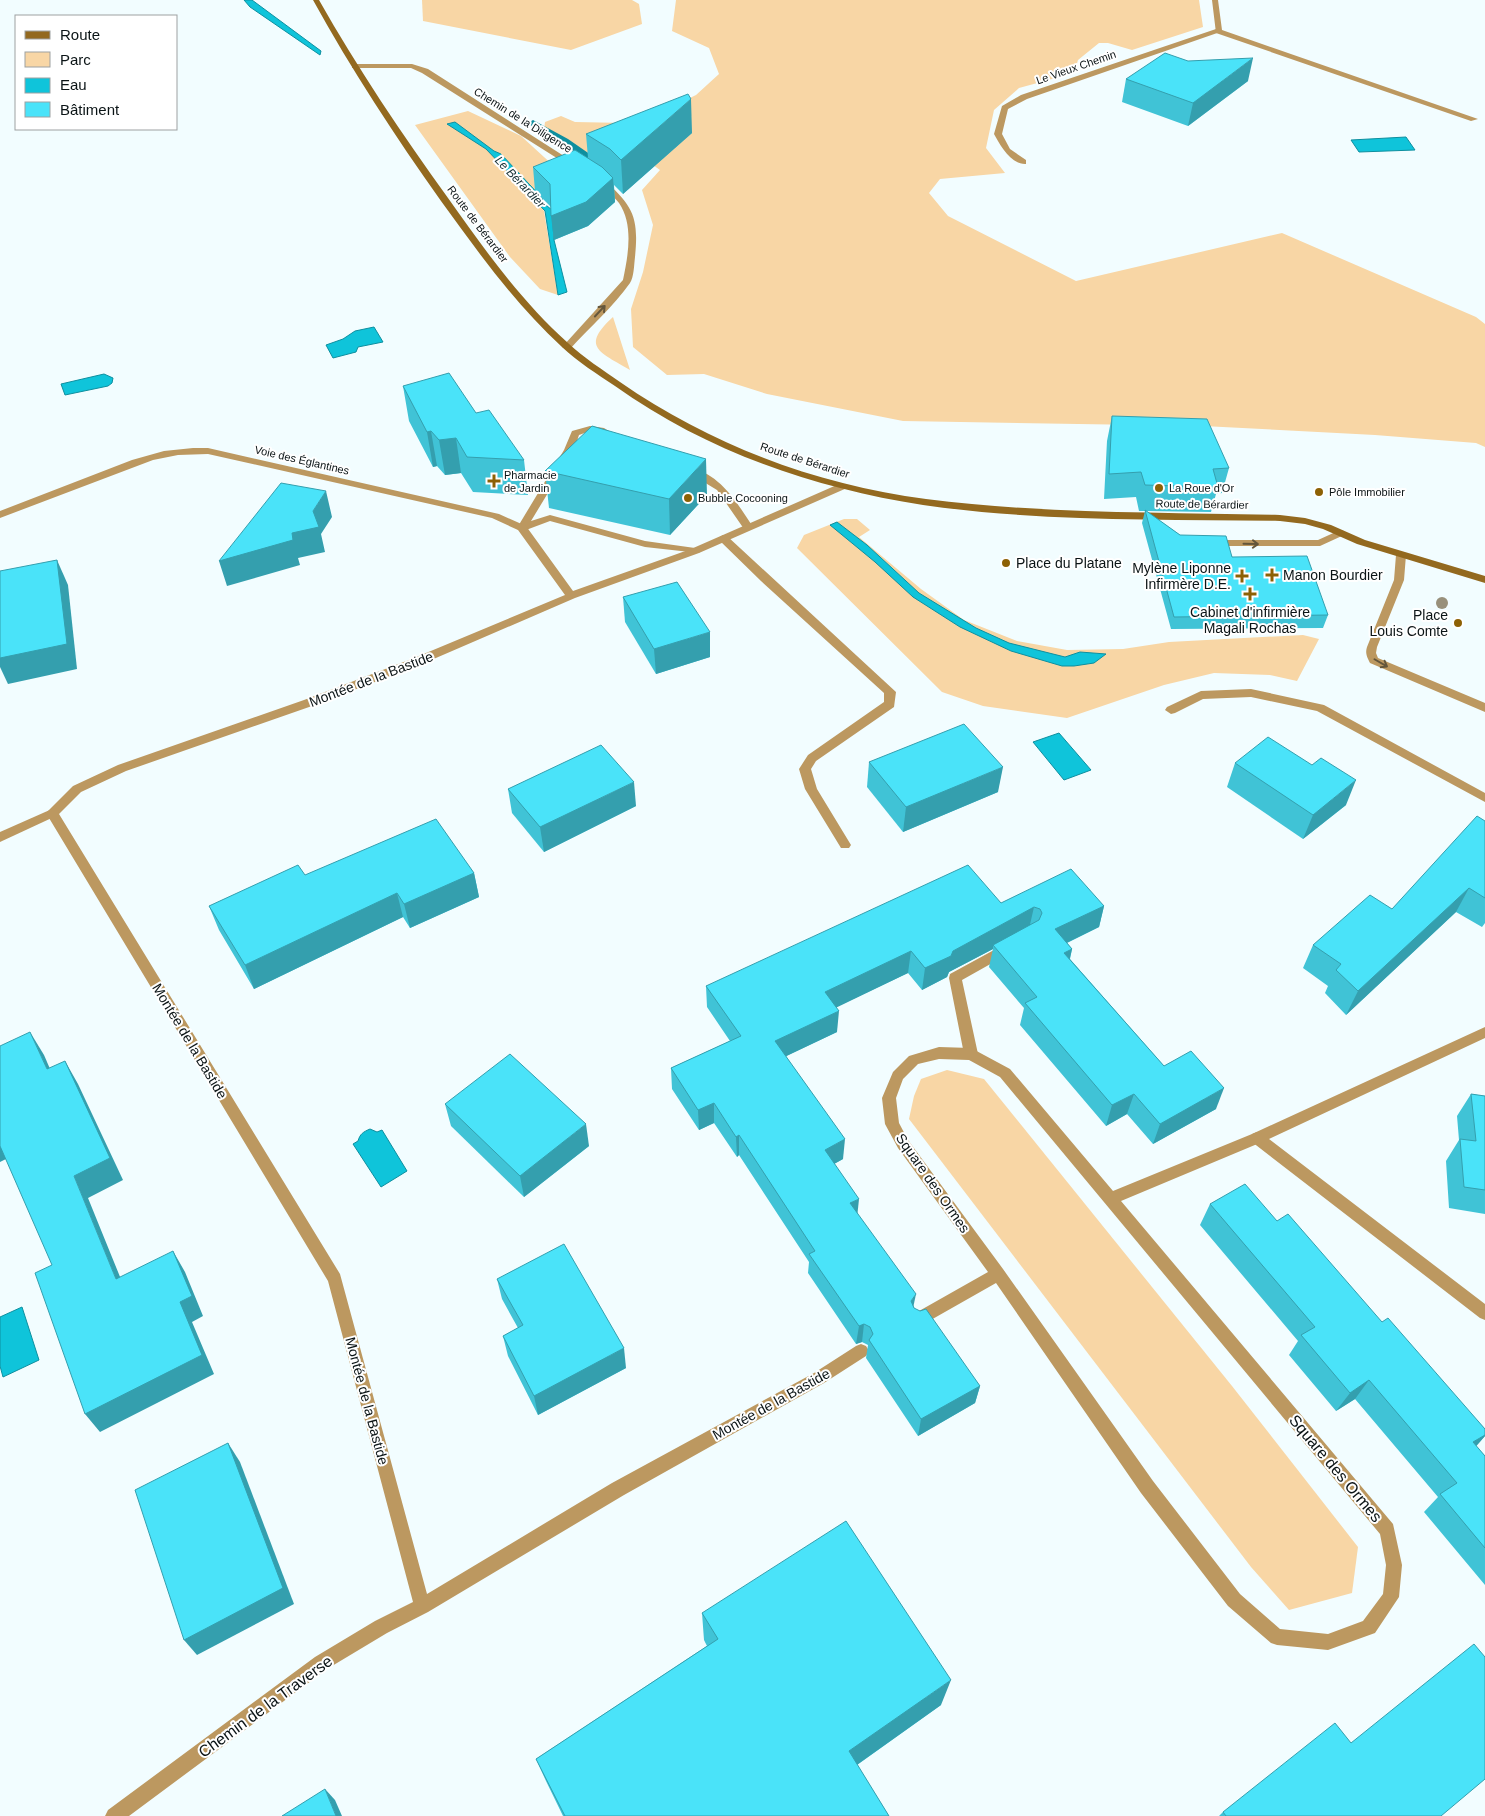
<svg xmlns="http://www.w3.org/2000/svg" width="1485" height="1816" viewBox="0 0 1485 1816" font-family="Arial,sans-serif">
<rect width="100%" height="100%" fill="#f2fdff"/>
<!-- green -->
<g fill="#f8d6a5">
<polygon points="422,0 632,0 639,4 642,24 571,50 423,21"/>
<polygon points="676,0 1199,0 1203,27 1132,50 1108,43 1099,43 1078,60 1074,73 1019,88 994,110 986,148 1005,173 940,179 929,193 948,216 1076,281 1282,233 1476,317 1485,324 1485,447 1476,443 1375,435 1203,426 903,421 767,394 704,374 667,375 633,347 631,309 643,272 653,225 642,190 660,170 636,153 598,167 544,130 545,122 561,116 575,122 626,123 661,112 696,95 719,74 709,48 672,31"/>
<polygon points="468,111 521,136 567,178 530,193 544,211 558,295 540,289 510,257 415,125"/>
<path d="M613 317 630 370C600 352 580 347 613 317Z"/>
<polygon points="844,519 857,519 870,530 859,537 921,589 964,620 1017,641 1067,650 1123,649 1169,642 1303,635 1319,639 1297,681 1270,675 1214,673 1164,685 1067,718 983,706 942,692 797,548 804,535"/>
<polygon points="947,1070 984,1079 1232,1386 1358,1547 1352,1593 1289,1610 1251,1567 909,1119 914,1096 921,1079"/>
</g>
<!-- water -->
<g fill="#0fc4da" stroke="#0e8f9f">
<polygon points="244,0 252,0 321,51 320,55 250,7"/>
<polygon points="455,122 494,151 501,154 543,199 541,201 552,210 554,240 567,292 558,295 545,211 486,149 447,124"/>
<polygon points="1406,137 1415,150 1359,152 1351,140"/>
<polygon points="374,327 383,342 358,347 356,352 333,358 326,345 343,339 355,331"/>
<polygon points="104,374 113,378 112,383 108,386 65,395 61,384"/>
<polygon points="837,522 867,545 919,593 976,628 1009,643 1065,657 1080,652 1106,654 1094,663 1074,666 1062,666 1011,651 960,627 913,597 875,562 830,525"/>
<polygon points="1059,733 1091,770 1064,780 1033,742"/>
<path d="M370 1129 377 1132 382 1130 407 1171 381 1187 353 1144 358 1141C360 1134 363 1132 370 1129Z"/>
<polygon points="22,1307 39,1360 3,1377 0,1366 0,1317"/>
</g>
<g fill="none" stroke-linecap="round" stroke-linejoin="round">
<!-- stream -->
<polygon fill="#0e8f9f" fill-rule="evenodd" points="533,120 568,139 607,166 602,169 599,168 562,143 530,125 528,123"/>
<!-- lane -->
<g fill="#bc9860" fill-rule="evenodd">
<path d="M1216 29 1223 31 1027 99 1008 109 1002 134 1010 149 1026 160V164C1011 165 1000 145 994 134L1002 106 1021 95Z"/>
<polygon points="590,426 604,428 610,432 605,435 590,431 579,435 574,450 531,521 550,515 645,541 695,548 699,549 700,551 699,553 645,547 550,521 526,530 518,530 517,528 564,450 572,431"/>
<path d="M692 468C722 476 737 503 753 527L752 529H744L717 490 689 473 687 471Z"/>
<polygon points="1340,530 1344,531 1344,535 1320,546 1212,546 1207,543 1212,540 1318,540"/>
<polygon points="723,535 727,536 896,692 894,707 816,761 811,769 817,789 851,845 849,848 841,848 805,789 799,769 808,755 884,702 884,693 761,581 719,540 718,538"/>
<polygon points="1251,689 1324,705 1485,793 1485,802 1317,711 1251,697 1203,699 1175,713 1171,714 1165,710 1167,707 1201,691"/>
<polygon points="52,809 58,813 56,816 0,842 0,832"/>
<polygon points="1005,944 1010,945 1011,949 1010,953 962,980 978,1054 976,1058 971,1060 966,1058 964,1054 949,978 950,974"/>
<polygon points="1485,1027 1485,1038 1269,1139 1485,1304 1485,1320 1480,1318 1252,1142 1250,1138 1252,1134"/>
</g>
<!-- street -->
<g fill="#bc9860" fill-rule="evenodd">
<polygon points="1212,0 1218,0 1222,30 1478,119 1471,121 1216,33"/>
<polygon points="352,64 412,64 428,69 578,165 571,167 422,73 411,68 352,68"/>
<path d="M598 180H604C633 206 639 217 635 257 634 265 634 277 630 283 614 306 589 328 570 349L567 350 562 347 564 345 623 280C628 256 634 225 619 203 614 196 605 190 598 184Z"/>
<polygon points="193,448 208,448 499,514 526,526 573,591 691,549 839,484 847,484 847,488 699,553 575,598 422,664 312,706 126,771 81,792 59,814 340,1274 427,1594 612,1483 814,1373 856,1346 861,1344 866,1346 869,1351 866,1356 824,1383 624,1495 428,1612 387,1633 327,1669 129,1816 105,1816 108,1810 315,1657 375,1621 413,1602 328,1281 46,813 73,786 118,765 304,700 414,658 565,595 518,530 492,518 208,454 178,455 153,460 0,518 0,511 132,460 164,451"/>
<path d="M1401 552 1406 555 1404 580 1377 647 1376 653 1378 658 1485 703V712L1370 663C1367 657 1365 653 1367 647L1394 580 1396 555Z"/>
<path d="M939 1047 971 1048 1010 1069 1113 1191 1252 1134 1257 1132 1262 1134 1264 1138 1262 1142 1121 1201 1393 1524 1402 1565 1399 1597 1375 1633 1328 1650 1277 1645 1271 1643 1228 1606 1141 1493 996 1283 922 1325 917 1327 912 1325 909 1320 912 1315 988 1272 898 1148 885 1124 882 1098 893 1072 909 1056ZM939 1059 969 1060 1000 1077 1380 1534 1386 1565 1383 1594 1363 1621 1328 1634 1280 1629 1240 1594 1153 1481 1003 1269 908 1140 899 1123 896 1098 903 1079 918 1064Z"/>
</g>
<!-- secondary -->
<path fill="#93691f" fill-rule="evenodd" d="M313 0H319C358 69 402 134 448 198 484 249 521 301 568 343 584 358 603 370 620 382 711 445 817 485 926 499 1043 514 1162 512 1280 515L1305 518 1331 525 1365 540 1485 576V583L1357 544 1323 529 1305 524 1280 521C1162 519 1041 522 923 505 813 488 706 451 615 386 597 374 578 362 562 347 515 304 478 252 441 201 395 136 351 69 313 0Z"/>
</g>
<!-- trees -->
<g fill="#98907b">
<circle cx="1442" cy="603" r="6"/>
<circle cx="1436" cy="632" r="6"/>
</g>
<!-- wall -->
<g fill="#40c3d6">
<polygon points="1126,79 1248,81 1188,126 1122,102"/>
<polygon points="692,133 623,194 614,185 615,202 588,226 554,240 551,207 535,191 533,167 588,158 586,134"/>
<polygon points="403,386 476,413 524,460 528,495 473,492 461,473 445,475 437,466 433,467 409,421"/>
<polygon points="1112,416 1229,468 1222,493 1216,494 1211,512 1146,511 1180,535 1232,557 1328,615 1323,628 1171,629 1142,523 1145,511 1139,511 1136,497 1104,499 1107,441"/>
<polygon points="545,471 707,495 670,535 549,508"/>
<polygon points="623,597 710,657 656,674 625,622"/>
<polygon points="869,762 998,792 903,832 867,787"/>
<polygon points="1235,763 1346,805 1303,839 1227,787"/>
<polygon points="508,789 636,806 544,852 512,813"/>
<polygon points="1485,821 1485,923 1482,927 1456,912 1346,1015 1325,993 1328,986 1303,968 1313,945 1392,909"/>
<polygon points="474,873 479,897 410,928 403,917 254,989 219,930 209,906 305,875"/>
<polygon points="1001,903 1104,906 1099,927 1067,943 1072,949 1070,959 1164,1066 1216,1109 1153,1144 1127,1114 1106,1126 1020,1025 1024,1008 989,967 993,949 949,972 947,977 922,990 908,973 836,1007 837,1032 786,1056 843,1159 834,1164 857,1213 913,1307 980,1386 975,1403 918,1436 866,1358 868,1345 862,1342 856,1344 808,1273 809,1262 739,1155 737,1157 714,1123 699,1130 672,1089 671,1068 730,1041 707,1007 706,986"/>
<polygon points="1471,1094 1485,1096 1485,1214 1449,1208 1446,1161 1459,1140 1457,1116"/>
<polygon points="445,1104 589,1146 524,1197 451,1126"/>
<polygon points="1210,1204 1277,1221 1382,1322 1485,1429 1485,1436 1476,1446 1485,1456 1485,1585 1424,1512 1438,1497 1355,1399 1336,1411 1289,1355 1298,1341 1200,1225"/>
<polygon points="497,1279 626,1368 538,1415 508,1356 503,1336 518,1328 502,1299"/>
<polygon points="702,1613 941,1705 857,1765 889,1816 563,1816 546,1781 536,1759 707,1646 704,1640"/>
<polygon points="1351,1743 1441,1816 1219,1816 1223,1812"/>
</g>
<!-- shaded-wall -->
<g fill="#349fae">
<polygon points="1253,58 1248,81 1188,126 1193,103"/>
<polygon points="691,99 692,133 623,194 621,160"/>
<polygon points="613,178 615,202 588,226 554,240 551,216"/>
<polygon points="431,431 437,466 433,467 427,432"/>
<polygon points="456,438 461,473 445,475 439,440"/>
<polygon points="706,459 707,495 670,535 669,499"/>
<polygon points="326,491 332,517 321,534 325,552 298,558 300,565 227,586 219,561 292,533 313,511"/>
<polygon points="57,560 68,585 77,669 8,684 0,667 0,658"/>
<polygon points="710,632 710,657 656,674 654,649"/>
<polygon points="1003,767 998,792 903,832 906,807"/>
<polygon points="1356,780 1346,805 1303,839 1313,815"/>
<polygon points="634,782 636,806 544,852 540,827"/>
<polygon points="474,873 479,897 410,928 404,904"/>
<polygon points="1469,888 1456,912 1346,1015 1358,991"/>
<polygon points="397,893 403,917 254,989 245,965"/>
<polygon points="1104,906 1099,927 1050,951 1055,929"/>
<polygon points="1034,907 1029,929 993,945 993,949 949,972 947,977 922,990 925,968 953,951"/>
<polygon points="1072,949 1067,970 1064,953"/>
<polygon points="911,951 908,973 823,1014 825,992"/>
<polygon points="839,1011 837,1032 774,1062 775,1041"/>
<polygon points="30,1032 44,1055 60,1092 47,1069"/>
<polygon points="65,1061 78,1084 123,1180 88,1198 129,1299 116,1279 74,1176"/>
<polygon points="1224,1088 1216,1109 1153,1144 1160,1124"/>
<polygon points="1134,1094 1127,1114 1106,1126 1112,1105"/>
<polygon points="714,1103 714,1123 699,1130 698,1110"/>
<polygon points="586,1124 589,1146 524,1197 520,1176"/>
<polygon points="739,1135 739,1155 737,1157 736,1137"/>
<polygon points="845,1139 843,1159 823,1170 825,1150"/>
<polygon points="0,1142 10,1157 0,1162"/>
<polygon points="859,1199 857,1218 850,1203"/>
<polygon points="173,1251 185,1272 203,1316 192,1322 214,1374 100,1432 85,1414 180,1302"/>
<polygon points="916,1294 912,1313 911,1301"/>
<polygon points="864,1324 862,1342 856,1344 859,1326"/>
<polygon points="624,1348 626,1368 538,1415 534,1396"/>
<polygon points="1369,1380 1355,1399 1336,1411 1350,1393"/>
<polygon points="980,1386 975,1403 918,1436 921,1419"/>
<polygon points="1485,1435 1485,1436 1472,1451 1473,1442"/>
<polygon points="228,1443 240,1462 294,1604 197,1655 184,1640"/>
<polygon points="951,1680 941,1705 844,1774 849,1751"/>
<polygon points="325,1789 335,1800 342,1816 336,1816"/>
</g>
<!-- building -->
<g fill="#4ae3f9" stroke="#349fae">
<polygon points="1165,53 1188,61 1253,58 1193,103 1126,79"/>
<polygon points="688,94 691,99 621,160 610,149 586,134"/>
<polygon points="575,150 602,167 613,178 586,202 551,216 550,184 533,167"/>
<polygon points="449,373 476,413 489,410 524,460 467,457 456,438 439,440 431,431 427,432 403,386"/>
<polygon points="1112,416 1207,419 1229,468 1213,469 1218,487 1145,485 1141,472 1109,474"/>
<polygon points="592,426 706,459 669,499 545,471"/>
<polygon points="281,483 326,491 313,511 319,527 292,533 293,540 219,561"/>
<polygon points="1145,510 1180,535 1226,536 1232,557 1307,556 1328,615 1174,617"/>
<polygon points="57,560 67,644 0,658 0,571"/>
<polygon points="677,582 710,632 654,649 623,597"/>
<polygon points="964,724 1003,767 906,807 869,762"/>
<polygon points="1268,737 1312,765 1321,758 1356,780 1313,815 1235,763"/>
<polygon points="601,745 634,782 540,827 508,789"/>
<polygon points="1477,816 1485,821 1485,898 1469,888 1358,991 1336,970 1341,964 1313,945 1370,895 1392,909"/>
<polygon points="436,819 474,873 404,904 397,893 245,965 209,906 298,865 305,875"/>
<polygon points="968,865 1001,903 1071,869 1104,906 1055,929 1072,949 1064,953 1164,1066 1191,1051 1224,1088 1160,1124 1134,1094 1112,1105 1025,1003 1037,997 993,945 1039,920 1042,913 1040,909 1034,907 953,951 951,956 925,968 911,951 825,992 839,1011 775,1041 845,1139 825,1150 859,1199 850,1203 916,1294 911,1301 914,1308 920,1311 926,1309 980,1386 921,1419 869,1340 873,1334 870,1327 864,1324 859,1326 809,1254 815,1251 739,1135 736,1137 714,1103 698,1110 671,1068 741,1036 706,986"/>
<polygon points="30,1032 47,1069 65,1061 110,1158 74,1176 116,1279 173,1251 192,1296 180,1302 202,1355 85,1414 35,1273 52,1265 0,1146 0,1046"/>
<polygon points="510,1054 586,1124 520,1176 445,1104"/>
<polygon points="1471,1094 1485,1096 1485,1190 1464,1187 1460,1139 1476,1141"/>
<polygon points="1245,1184 1277,1221 1288,1214 1382,1322 1388,1318 1485,1429 1485,1435 1473,1442 1485,1456 1485,1548 1440,1494 1457,1483 1369,1380 1350,1393 1301,1335 1315,1327 1210,1204"/>
<polygon points="564,1244 624,1348 534,1396 503,1336 523,1325 497,1279"/>
<polygon points="228,1443 283,1588 184,1640 135,1490"/>
<polygon points="846,1521 951,1680 849,1751 889,1816 565,1816 536,1759 718,1639 702,1613"/>
<polygon points="1474,1644 1485,1657 1485,1779 1441,1816 1226,1816 1223,1812 1335,1723 1351,1743"/>
<polygon points="325,1789 336,1816 282,1816"/>
</g>
<!-- one-way arrows -->
<defs><path id="oneway-shaft" d="M-6 0H5M1.5-3L5.5 0L1.5 3" fill="none" stroke-width="1.6" stroke-linecap="round" stroke-linejoin="round" transform="scale(1.25)"/></defs>
<g stroke="#64563b">
<use href="#oneway-shaft" transform="translate(600 311) rotate(-47)"/>
<use href="#oneway-shaft" transform="translate(1251 544) rotate(1)"/>
<use href="#oneway-shaft" transform="translate(1381 663) rotate(30)"/>
</g>
<!-- markers -->
<g fill="#8d6105" stroke="#fff" stroke-width="2">
<path d="M491.5 473.5h5v5h5v5h-5v5h-5v-5h-5v-5h5z"/>
<circle cx="1159" cy="488" r="5"/>
<circle cx="1319" cy="492" r="5"/>
<circle cx="688" cy="498" r="5"/>
<circle cx="1006" cy="563" r="5"/>
<path d="M1269.5 567.5h5v5h5v5h-5v5h-5v-5h-5v-5h5z"/>
<path d="M1239.5 568.5h5v5h5v5h-5v5h-5v-5h-5v-5h5z"/>
<path d="M1247.5 586.5h5v5h5v5h-5v5h-5v-5h-5v-5h5z"/>
<circle cx="1458" cy="623" r="5"/>
</g>
<g text-anchor="middle" stroke-width="4" stroke-linejoin="round" paint-order="stroke">
<!-- far-street labels -->
<g font-size="11" fill="#0b1416" stroke="#fff">
<text transform="translate(1076 67) rotate(-19)" y="4">Le Vieux Chemin</text>
<text transform="translate(523 120) rotate(32)" y="4">Chemin de la Diligence</text>
<text transform="translate(478 224) rotate(53)" y="4">Route de Bérardier</text>
<text transform="translate(302 460) rotate(13)" y="4">Voie des Églantines</text>
<text transform="translate(805 460) rotate(18)" y="4">Route de Bérardier</text>
<text transform="translate(1202 504) rotate(1)" y="4">Route de Bérardier</text>
</g>
<!-- far-poi labels -->
<g font-size="11" fill="#0b1416" stroke="#fff" text-anchor="start">
<text x="504" y="479">Pharmacie<tspan x="504" dy="13">de Jardin</tspan></text>
<text x="1169" y="492">La Roue d'Or</text>
<text x="1329" y="496">Pôle Immobilier</text>
<text x="698" y="502">Bubble Cocooning</text>
</g>
<!-- far-water labels -->
<g font-size="12" font-style="italic" fill="#183135" stroke="#fff">
<text transform="translate(520 182) rotate(46)" y="4">Le Bérardier</text>
</g>
<!-- poi labels -->
<g font-size="14" fill="#0b1416" stroke="#fff" text-anchor="start">
<text x="1016" y="568">Place du Platane</text>
<text x="1231" y="573" text-anchor="end">Mylène Liponne<tspan x="1231" dy="16">Infirmère D.E.</tspan></text>
<text x="1283" y="580">Manon Bourdier</text>
<text x="1250" y="617" text-anchor="middle">Cabinet d'infirmière<tspan x="1250" dy="16">Magali Rochas</tspan></text>
<text x="1448" y="620" text-anchor="end">Place<tspan x="1448" dy="16">Louis Comte</tspan></text>
</g>
<!-- street labels -->
<g font-size="14" fill="#0b1416" stroke="#fff">
<text transform="translate(371 679) rotate(-21)" y="5">Montée de la Bastide</text>
<text transform="translate(190 1041) rotate(59)" y="5">Montée de la Bastide</text>
<text transform="translate(933 1183) rotate(55)" y="5">Square des Ormes</text>
<text transform="translate(367 1401) rotate(75)" y="5">Montée de la Bastide</text>
<text transform="translate(771 1404) rotate(-29)" y="5">Montée de la Bastide</text>
</g>
<!-- near-street labels -->
<g font-size="16" fill="#0b1416" stroke="#fff">
<text transform="translate(1336 1468) rotate(50)" y="6">Square des Ormes</text>
<text transform="translate(265 1706) rotate(-36)" y="6">Chemin de la Traverse</text>
</g>
</g>
<!-- legend -->
<rect x="15" y="15" width="162" height="115" fill="#ffffff" stroke="#9da1a2"/>
<rect x="25" y="31" width="25" height="8" fill="#93691f" stroke="#9da1a2"/>
<text x="60" y="40" font-size="15" fill="#0b1416">Route</text>
<rect x="25" y="52" width="25" height="15" fill="#f8d6a5" stroke="#9da1a2"/>
<text x="60" y="65" font-size="15" fill="#0b1416">Parc</text>
<rect x="25" y="78" width="25" height="15" fill="#0fc4da" stroke="#9da1a2"/>
<text x="60" y="90" font-size="15" fill="#0b1416">Eau</text>
<rect x="25" y="102" width="25" height="15" fill="#4ae3f9" stroke="#9da1a2"/>
<text x="60" y="115" font-size="15" fill="#0b1416">Bâtiment</text>
</svg>
